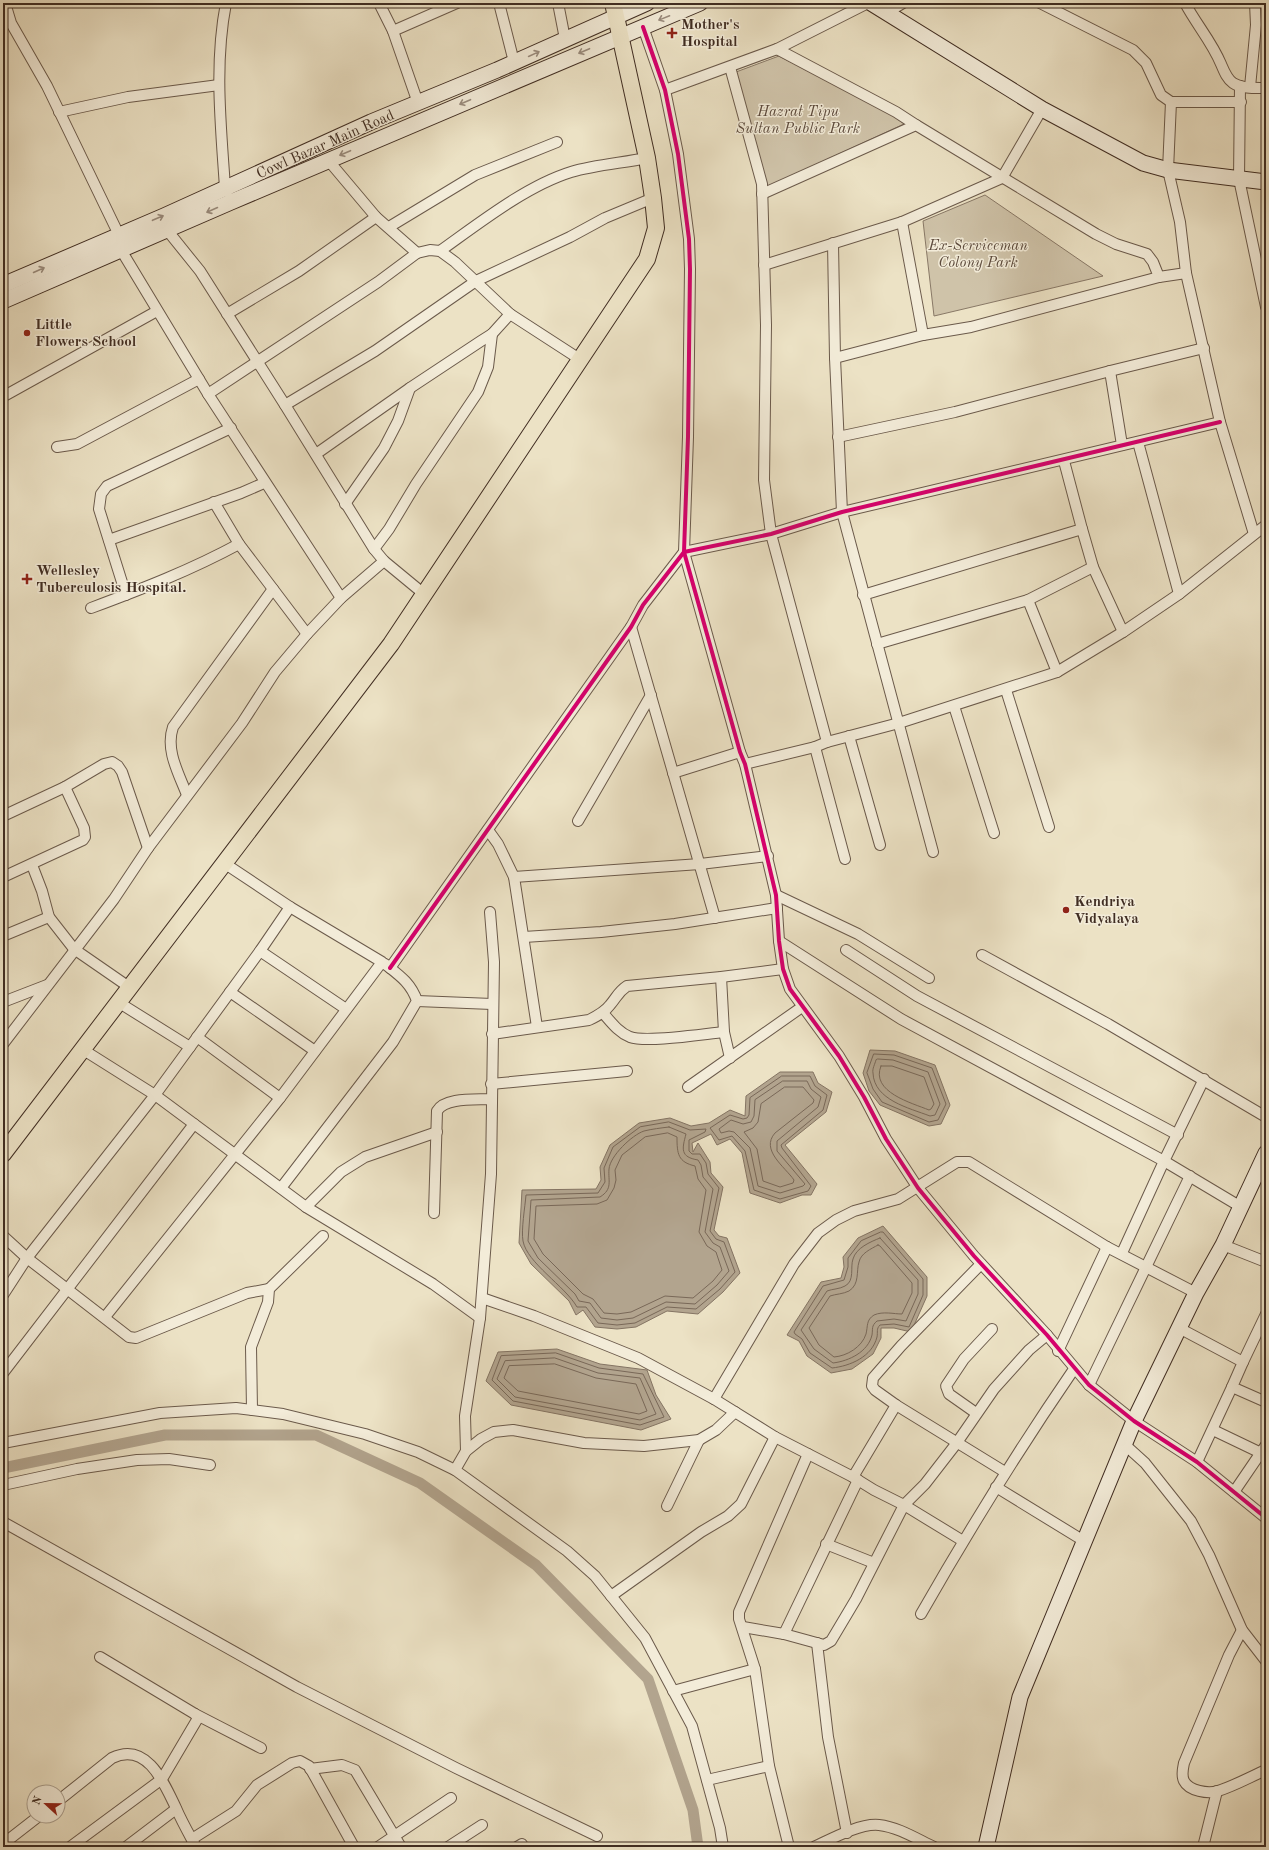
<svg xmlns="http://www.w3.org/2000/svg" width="1269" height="1850" viewBox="0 0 1269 1850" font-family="'Old Standard TT',serif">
<rect width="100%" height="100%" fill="#ece2c5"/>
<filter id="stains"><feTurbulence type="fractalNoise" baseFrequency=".005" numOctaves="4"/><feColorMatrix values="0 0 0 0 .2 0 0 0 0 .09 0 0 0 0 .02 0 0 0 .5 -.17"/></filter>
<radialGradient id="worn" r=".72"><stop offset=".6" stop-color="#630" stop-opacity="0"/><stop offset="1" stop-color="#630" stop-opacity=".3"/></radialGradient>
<!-- green -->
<g fill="#cfc3a9" stroke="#887866">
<polygon points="779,56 891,114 904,124 767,187 736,72"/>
<polygon points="985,195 1103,276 934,316 923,221"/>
</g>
<!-- water -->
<g fill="#b2a48e" stroke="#847463">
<polygon points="870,1050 895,1051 935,1065 950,1105 941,1124 929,1126 880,1105 869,1091 863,1073"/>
<polygon points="780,1072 813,1072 818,1083 832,1092 826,1112 785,1145 817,1184 811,1195 802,1195 780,1203 750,1193 742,1153 730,1139 717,1145 711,1134 692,1143 693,1152 698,1143 710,1162 711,1173 723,1187 714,1230 719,1236 727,1238 740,1273 723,1292 698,1314 667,1311 636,1327 617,1329 595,1327 583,1310 576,1315 569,1301 531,1264 519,1243 522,1190 596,1189 601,1180 600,1167 610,1145 639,1123 670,1118 691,1126 709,1123 730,1110 745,1116 746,1096"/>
<polygon points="883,1226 927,1277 927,1296 911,1332 894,1328 881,1328 881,1338 873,1354 852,1369 831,1373 807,1356 799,1341 787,1335 821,1282 841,1278 844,1267 843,1257 858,1238"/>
<polygon points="557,1349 600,1364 647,1370 656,1395 671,1419 641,1430 511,1405 486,1381 498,1352"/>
</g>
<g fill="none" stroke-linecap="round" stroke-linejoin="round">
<!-- shore -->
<g stroke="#796858" stroke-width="1">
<polygon points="874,1054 894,1055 932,1068 946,1104 938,1120 929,1122 882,1102 873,1089 867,1073"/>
<path d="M878 1059 893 1060 928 1072 940 1104 935 1115 930 1116C909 1108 874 1100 873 1073 872 1069 875 1064 876 1060Z"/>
<path d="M881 1066H892L924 1077 934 1104 931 1109 929 1110C912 1103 870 1092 881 1066Z"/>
<polygon points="782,1076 810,1076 815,1086 827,1095 823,1110 781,1145 782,1148 811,1186 808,1191 780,1199 754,1190 745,1151 732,1136 719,1140 710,1128 730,1115 743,1119 747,1118 749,1115 750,1098"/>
<polygon points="783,1081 807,1081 811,1089 821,1097 818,1107 777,1141 777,1151 805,1184 803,1186 780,1193 758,1186 750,1148 734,1132 729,1131 721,1133 719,1129 731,1120 743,1124 751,1122 754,1116 755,1100"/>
<path d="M785 1087H803L814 1100 813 1103 775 1133C760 1150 785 1167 794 1180L793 1183 780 1187 763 1181 757 1149 744 1132 753 1128 758 1122 761 1104Z"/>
<path d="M669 1122 690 1130 706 1129 705 1132 689 1140V1151L692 1154H700L706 1163 708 1174 719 1188 710 1231 716 1239 724 1242 735 1272 720 1289 696 1309 667 1307 635 1323 617 1325 598 1323 586 1307H577C565 1286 527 1263 523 1241 521 1230 525 1207 526 1195L598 1193 605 1182 604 1168 613 1147 640 1127Z"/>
<path d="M669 1127 686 1134C682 1149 680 1157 698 1160L701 1165 703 1177 713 1189 705 1232 713 1243 720 1247 729 1271 717 1285 695 1304 666 1302 633 1318 617 1320 601 1318 590 1303 579 1301 575 1294 538 1258 528 1241 531 1200 600 1197C613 1189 608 1181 609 1169 610 1156 632 1135 644 1131 652 1129 661 1128 669 1127Z"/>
<path d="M668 1133 677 1137C677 1154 678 1162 695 1166L698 1179 706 1190 699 1232 707 1246 716 1252 722 1270 713 1281 693 1298 665 1296 631 1312 617 1314 604 1313 593 1299 583 1294 543 1254 534 1239 536 1206 597 1204 607 1200 614 1188 616 1180 615 1170 622 1155 645 1137Z"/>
<path d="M881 1232H883L923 1279V1295L909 1327 894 1324 880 1325C876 1329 878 1332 877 1337 872 1357 850 1366 832 1368L810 1353 802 1339 795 1334 794 1332 823 1286 844 1280 848 1267V1258L861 1241Z"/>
<path d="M880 1238 918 1280V1294L906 1321 894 1319 877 1321C871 1326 873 1329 872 1335 868 1352 849 1361 833 1363L814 1349 801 1330 827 1291C832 1289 840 1289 845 1286 855 1281 850 1267 853 1259 856 1248 870 1242 880 1238Z"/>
<path d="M878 1245 880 1246 912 1283V1293L902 1314C894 1314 883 1311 874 1315 866 1320 868 1326 866 1334 862 1347 847 1356 834 1357L819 1345 809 1328 830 1296C836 1294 843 1294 849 1291 860 1284 856 1271 859 1262 861 1253 871 1249 878 1245Z"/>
<polygon points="556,1353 599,1368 643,1374 664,1417 640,1425 513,1401 492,1380 501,1356"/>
<polygon points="555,1358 598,1373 640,1378 656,1414 640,1420 515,1397 497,1379 505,1361"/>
<polygon points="555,1364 596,1378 636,1384 647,1411 639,1414 518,1391 504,1378 509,1366"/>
</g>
<!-- canal -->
<polyline stroke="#b2a48e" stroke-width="11" points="3,1468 165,1435 316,1435 420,1483 536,1565 648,1679 693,1810 698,1847"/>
<!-- street casing -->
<g stroke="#6b5a4b" stroke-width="12">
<g id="street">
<polyline points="5,3 11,23 47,86 119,235"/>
<path d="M226 3C214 65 221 126 225 188L227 192"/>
<polyline points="379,3 393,31 418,103"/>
<polyline points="499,3 514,62"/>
<polyline points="558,3 565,39"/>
<polyline points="1040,3 1133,50 1146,63 1161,95 1171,102 1241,102"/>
<path d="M1185 3C1196 24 1212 42 1221 64 1224 71 1227 79 1233 83 1242 89 1256 88 1266 88"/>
<polyline points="886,13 903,3"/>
<polyline points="643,27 665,90 678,154 689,239 690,269 688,437 684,552 740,752 745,764 776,895 779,941 783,969 790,989 839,1056 864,1097 886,1139 918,1188 974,1256 1047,1335 1089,1385 1134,1421 1197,1462 1266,1518"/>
<polyline points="393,31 457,3"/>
<polyline points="777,49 896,112 916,125"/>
<polyline points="730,67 762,184 766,325 764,480 771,534 827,742"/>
<polyline points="1240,86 1239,179 1266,307"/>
<polyline points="1250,87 1256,25 1255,3"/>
<polyline points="665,90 777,49 868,3"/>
<polyline points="1171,102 1168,170 1180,222 1186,273 1220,422 1254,534"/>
<polyline points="59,112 128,97 219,85"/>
<polyline points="328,160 376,217 417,253"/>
<polyline points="762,194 916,125 1096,234 1116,244 1147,254 1153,262 1159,277"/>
<polyline points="902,222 923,335"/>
<polyline points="389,227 475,175 557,142"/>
<polyline points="167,230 200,271 285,405 374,549 384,561 424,594"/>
<polyline points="833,243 835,358 842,512 933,852"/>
<polyline points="121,250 208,394 341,598"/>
<path d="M440 251C478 224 526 186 571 172 595 165 622 163 647 158"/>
<polyline points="764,265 902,222 1002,178 1042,109"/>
<polyline points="227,314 299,271 376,217"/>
<polyline points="835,358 923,335 971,327 1159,277 1186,273"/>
<polyline points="1110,371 1122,445"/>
<polyline points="208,394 378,282 417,253 430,250 440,251 455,262 510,314 581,360"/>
<polyline points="6,395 157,311"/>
<polyline points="285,405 375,351 476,281 570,237 605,218 653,198"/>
<polyline points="838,437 955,412 1110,371 1204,348"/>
<polyline points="1138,442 1179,594"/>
<polyline points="57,447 77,444 199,379"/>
<polyline points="316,454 410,388 481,341 492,334 510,314"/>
<polyline points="214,502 239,544 307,634"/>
<polyline points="345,504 384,448 398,421 410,388"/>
<polyline points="1082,529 1093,567 1123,632"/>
<polyline points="109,540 241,493 264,483"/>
<polyline points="374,549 389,529 416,484 478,392 488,367 492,334"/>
<polyline points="126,595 99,509 101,494 107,486 231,428"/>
<polyline points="863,595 1082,529 1064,461"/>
<polyline points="1028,600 1057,672"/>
<path d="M91 608C142 589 191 570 239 544"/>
<polyline points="631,627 715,918"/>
<polyline points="877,644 1028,600 1093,567"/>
<polyline points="1006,690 1049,827"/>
<polyline points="954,706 994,833"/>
<polyline points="849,736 880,845"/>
<polyline points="815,747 845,859"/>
<polyline points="745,764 815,747 827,742 899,723 1057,672 1123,632 1179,594 1266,525"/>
<polyline points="673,773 740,752"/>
<path d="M187 795C179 774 165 750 173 727L273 589"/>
<polyline points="3,816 65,787 104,764 112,762 118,766 122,772 148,848"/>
<polyline points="578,821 651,695"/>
<polyline points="488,830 498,844 514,877 537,1027"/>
<polyline points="32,865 42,891 49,917 74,949 129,987"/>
<polyline points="3,877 83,840 85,837 84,828 65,787"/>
<polyline points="514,877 700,864 768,856"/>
<polyline points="776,895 858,934 929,978"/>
<polyline points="3,936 49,917"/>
<polyline points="524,937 601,932 675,924 777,908"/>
<polyline points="779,941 901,1019 1164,1161 1241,1207"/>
<polyline points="846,950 917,996 1178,1135"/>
<polyline points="260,951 346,1009"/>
<polyline points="982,955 1108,1024 1266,1117"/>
<polyline points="390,968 631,627 643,605 684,552 771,534 842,512 1220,422"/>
<polyline points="721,977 724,1032 730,1058"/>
<polyline points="230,992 315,1051"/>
<polyline points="417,1001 492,1004"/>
<polyline points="3,1002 47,985"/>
<polyline points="118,1002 190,1047"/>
<path d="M603 1013C611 1022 618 1032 630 1037 647 1043 703 1034 724 1032"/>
<path d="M492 1034 589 1020C597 1016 605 1012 610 1005 617 997 618 992 627 986L721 977 783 969"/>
<polyline points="197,1037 280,1098"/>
<polyline points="3,1044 114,899 148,848 242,723 275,672 307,634 341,598 384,561"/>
<polyline points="82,1049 155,1095 306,1207 433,1284 480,1318"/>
<polyline points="491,1084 627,1071"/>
<polyline points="688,1087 802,1007"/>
<path d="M281 1188 393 1042 417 1001C411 983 399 975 385 964"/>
<polyline points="306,1207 341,1172 365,1157 437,1132"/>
<path d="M434 1213 437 1111C445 1097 476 1100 491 1099"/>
<polyline points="3,1236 27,1258 129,1337 136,1338 247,1293 269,1289"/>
<polyline points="1223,1245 1266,1262"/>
<polyline points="1122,1253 1164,1161 1204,1079"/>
<polyline points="981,1264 901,1346 873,1378 872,1386 875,1390 896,1405 1005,1472"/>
<polyline points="3,1295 27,1258 155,1095 260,951 290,907"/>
<polyline points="482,1298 534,1316 638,1358 714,1399 775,1437 853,1477 874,1490 904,1505 963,1541"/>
<polyline points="105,1317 280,1098 382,962 290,907 224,863"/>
<polyline points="1179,1328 1243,1362 1232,1387 1266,1402"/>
<polyline points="1058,1351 1107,1247"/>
<polyline points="1243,1362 1266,1314"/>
<polyline points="3,1373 194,1124"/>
<polyline points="1089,1385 1190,1176"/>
<polyline points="714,1399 794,1264 818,1233 836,1220 854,1211 898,1199 957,1162 969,1162 1107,1247 1196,1293"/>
<polyline points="252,1410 251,1347 268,1302 269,1289 323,1236"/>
<polyline points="976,1413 949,1394 946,1386 964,1359 992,1329"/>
<polyline points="1213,1430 1261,1453"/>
<polyline points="3,1443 160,1413 236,1408 283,1414 365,1434 418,1452 455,1470 567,1551 595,1576 645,1638 692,1726 720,1828 723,1847"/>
<polyline points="1124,1444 1145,1463 1191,1521 1209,1555 1242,1630 1266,1661"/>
<polyline points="466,1451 465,1416 480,1318 491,1174 494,962 490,912"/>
<polyline points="1197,1462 1232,1387"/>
<polyline points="455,1470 466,1451 481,1439 494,1432 513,1430 584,1443 644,1446 699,1440 716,1430 735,1412"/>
<polyline points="853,1477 896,1405"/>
<polyline points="3,1485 77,1469 137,1460 169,1459 210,1465"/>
<polyline points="996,1487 1084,1541"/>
<polyline points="1234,1492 1266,1445"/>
<polyline points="667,1506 699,1440"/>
<polyline points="3,1522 297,1687 456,1768 597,1836"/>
<polyline points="826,1544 874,1563"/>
<polyline points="611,1596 701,1532 728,1516 741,1504 775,1437"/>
<path d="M921 1614C969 1530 1019 1449 1074 1369"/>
<polyline points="743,1627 784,1634 824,1645 831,1641 856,1599 904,1505 925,1484 956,1444 994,1389 1029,1350 1047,1335"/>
<path d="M1242 1630 1229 1655 1184 1763C1183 1768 1181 1775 1184 1781 1189 1791 1208 1794 1218 1791 1234 1786 1250 1777 1266 1770"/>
<polyline points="784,1634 858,1480"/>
<polyline points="817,1643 828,1737 847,1833"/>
<polyline points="100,1657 195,1714 261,1748"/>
<polyline points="673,1691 755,1669"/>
<polyline points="310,1769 342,1765 355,1770 401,1847"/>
<polyline points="707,1780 769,1766"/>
<path d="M58 1801 112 1758C147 1741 164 1783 176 1808 182 1822 189 1834 196 1847"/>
<polyline points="192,1839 236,1811 257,1785 292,1763 300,1761 309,1766 354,1847"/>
<polyline points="3,1844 39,1816"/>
<polyline points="70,1847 162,1779 198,1718 195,1714"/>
<polyline points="126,1847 176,1809"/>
<polyline points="378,1847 451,1798"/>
<polyline points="448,1847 482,1825"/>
<polyline points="517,1847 522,1844"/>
<polyline points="789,1847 769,1766 755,1669 739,1619 739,1612 808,1454"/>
<path d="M814 1847C831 1839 860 1823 879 1825 898 1827 917 1839 934 1847"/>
<polyline points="1203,1847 1217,1791"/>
</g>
</g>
<!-- secondary casing -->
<g stroke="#402d22" stroke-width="17">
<g id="secondary">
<polyline points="871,3 1042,109 1143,163 1168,170 1266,182"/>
<polyline points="3,285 164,216 371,122 497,70 647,3"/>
<polyline points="3,301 231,202 700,3"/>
<polyline points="986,1847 1020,1697 1134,1421 1196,1293 1223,1245 1266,1153"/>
</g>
</g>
<!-- primary casing -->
<g stroke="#402d22" stroke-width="18">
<polyline id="primary" points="3,1154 391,644 647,259 656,228 653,198 647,158 613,3"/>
</g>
<!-- street -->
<use href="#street" stroke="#f3ecd9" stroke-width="10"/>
<!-- secondary -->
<use href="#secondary" stroke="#f3ecd9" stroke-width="15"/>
<!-- primary -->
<use href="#primary" stroke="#ece2c5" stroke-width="16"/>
<!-- cycleway casing -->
<g stroke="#f3ecd9" stroke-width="6">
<g id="cycleway">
<polyline points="643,27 665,90 678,154 689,239 690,269 688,437 684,552 740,752 745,764 776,895 779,941 783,969 790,989 839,1056 864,1097 886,1139 918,1188 974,1256 1047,1335 1089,1385 1134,1421 1197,1462 1266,1518"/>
<polyline points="390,968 631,627 643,605 684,552 771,534 842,512 1220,422"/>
</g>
</g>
<!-- cycleway -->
<use href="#cycleway" stroke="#d6006c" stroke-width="4"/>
</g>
<!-- one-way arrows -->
<defs><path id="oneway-shaft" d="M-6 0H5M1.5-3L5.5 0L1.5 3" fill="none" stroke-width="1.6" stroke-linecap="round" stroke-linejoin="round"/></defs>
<g stroke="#9a8c7e">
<use href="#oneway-shaft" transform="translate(664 18) rotate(158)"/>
<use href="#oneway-shaft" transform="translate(584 51) rotate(157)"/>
<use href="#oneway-shaft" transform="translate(534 54) rotate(-25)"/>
<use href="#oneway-shaft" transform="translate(465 102) rotate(157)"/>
<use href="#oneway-shaft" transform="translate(345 153) rotate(157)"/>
<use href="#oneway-shaft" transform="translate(212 210) rotate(156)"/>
<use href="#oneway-shaft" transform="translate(158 218) rotate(-23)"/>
<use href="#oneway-shaft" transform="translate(39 270) rotate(-24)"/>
</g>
<!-- markers -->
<g fill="#8f2418" stroke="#f3ecd9" stroke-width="1.5">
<path d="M670 27h4v4h4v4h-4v4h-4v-4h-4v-4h4z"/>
<circle cx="27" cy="333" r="4"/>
<path d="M25 573h4v4h4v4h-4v4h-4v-4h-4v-4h4z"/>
<circle cx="1066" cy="910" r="4"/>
</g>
<g text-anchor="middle" stroke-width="3" stroke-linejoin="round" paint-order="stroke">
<!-- poi labels -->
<g font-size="15" font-weight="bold" fill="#402d22" stroke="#f3ecd9" text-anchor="start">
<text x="681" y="29">Mother's<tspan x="681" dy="17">Hospital</tspan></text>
<text x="35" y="329">Little<tspan x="35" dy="17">Flowers School</tspan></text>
<text x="36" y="575">Wellesley<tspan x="36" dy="17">Tuberculosis Hospital.</tspan></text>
<text x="1074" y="906">Kendriya<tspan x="1074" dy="17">Vidyalaya</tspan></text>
</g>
<!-- park labels -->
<g font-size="15" font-style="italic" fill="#5d4b3d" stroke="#f3ecd9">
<text x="798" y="116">Hazrat Tipu<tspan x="798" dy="17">Sultan Public Park</tspan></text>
<text x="978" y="250">Ex-Serviceman<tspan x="978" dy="17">Colony Park</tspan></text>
</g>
<!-- street labels -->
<g font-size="15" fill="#402d22" stroke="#f3ecd9">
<text transform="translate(325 144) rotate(-24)" y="5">Cowl Bazar Main Road</text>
</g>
</g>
<!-- margin -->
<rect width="1269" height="1850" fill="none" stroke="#ece2c5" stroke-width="16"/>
<rect x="4" y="4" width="1261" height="1842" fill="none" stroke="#402d22" stroke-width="2"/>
<rect x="8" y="8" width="1253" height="1834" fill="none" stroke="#402d22"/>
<!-- north arrow -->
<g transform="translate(46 1804) rotate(292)"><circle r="19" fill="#f3ecd9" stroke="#aba090"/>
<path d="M0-3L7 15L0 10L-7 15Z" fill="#8f2418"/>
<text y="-6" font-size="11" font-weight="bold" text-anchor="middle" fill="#402d22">N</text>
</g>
<rect width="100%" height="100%" filter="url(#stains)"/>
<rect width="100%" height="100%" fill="url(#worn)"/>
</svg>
